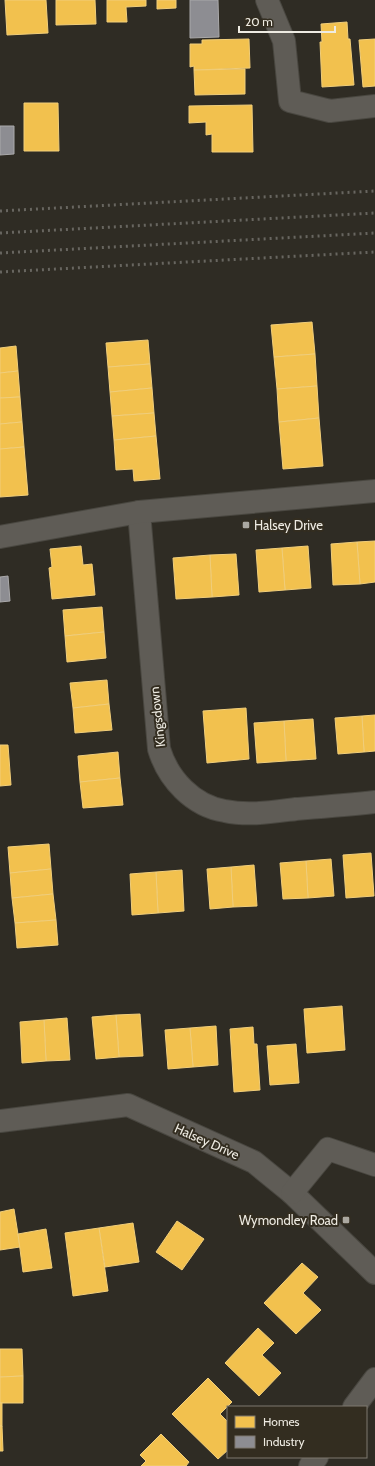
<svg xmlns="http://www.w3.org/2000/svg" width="375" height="1466" viewBox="0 0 375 1466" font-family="Cabin,sans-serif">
<rect width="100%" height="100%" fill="#2f2c24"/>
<!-- homes -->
<g fill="#f2c14e" stroke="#f1ce7a">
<polygon points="5,0 46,0 48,33 7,35"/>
<polygon points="56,0 95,0 96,24 56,25"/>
<polygon points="107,0 146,0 146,6 126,7 127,22 107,22"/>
<polygon points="157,0 176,0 176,8 157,9"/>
<polygon points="347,22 348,39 350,39 354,85 322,87 320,42 322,42 321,24"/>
<polygon points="249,39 250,68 194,70 194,66 190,67 190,44 202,44 202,40"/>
<polygon points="375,39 375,86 363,87 359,40"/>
<polygon points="245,69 245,94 195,95 194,70"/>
<polygon points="24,103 58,103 59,151 24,151"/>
<polygon points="252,105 253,152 212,152 212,134 206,135 206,122 189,123 189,106"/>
<polygon points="312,322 315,354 274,357 271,325"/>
<polygon points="148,340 150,364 108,367 106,343"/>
<polygon points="16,346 18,371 0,373 0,348"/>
<polygon points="315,354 317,386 277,389 274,357"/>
<polygon points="150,364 152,388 110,392 108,367"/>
<polygon points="18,371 20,397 0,398 0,373"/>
<polygon points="317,386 319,418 279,422 277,389"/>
<polygon points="152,388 154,413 112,416 110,392"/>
<polygon points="20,397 22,422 0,424 0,398"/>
<polygon points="154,413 156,436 114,440 112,416"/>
<polygon points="319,418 323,466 283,469 279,422"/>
<polygon points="22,422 24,447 0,449 0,424"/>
<polygon points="156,436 160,479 134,481 133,469 116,470 114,440"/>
<polygon points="24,447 28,495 0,497 0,449"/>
<polygon points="375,541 375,582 360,584 357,542"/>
<polygon points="357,542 360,584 333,585 331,544"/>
<polygon points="81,546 83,565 92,564 95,595 52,599 49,568 52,567 50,549"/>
<polygon points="308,546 311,588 285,590 282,548"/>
<polygon points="282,548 285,590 259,592 256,550"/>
<polygon points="236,554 239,595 212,597 210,555"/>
<polygon points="210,555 212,597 176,599 173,558"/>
<polygon points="102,607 104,632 65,636 63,610"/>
<polygon points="104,632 106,658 67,662 65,636"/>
<polygon points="107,680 109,704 73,708 70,683"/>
<polygon points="109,704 112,730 75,733 73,708"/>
<polygon points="246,708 249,759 207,763 203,711"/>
<polygon points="375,715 375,751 364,752 362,716"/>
<polygon points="362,716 364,752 338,754 335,718"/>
<polygon points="313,719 316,759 286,761 284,721"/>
<polygon points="284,721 286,761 257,763 254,723"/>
<polygon points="0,745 8,745 11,785 0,786"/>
<polygon points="118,752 120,778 80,782 78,756"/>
<polygon points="120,778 123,805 83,808 80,782"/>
<polygon points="49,844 51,869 10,873 8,847"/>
<polygon points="371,853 374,896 346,898 343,855"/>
<polygon points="331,859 334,896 308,898 306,861"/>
<polygon points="306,861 308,898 283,899 280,863"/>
<polygon points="254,865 257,906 233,907 231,867"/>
<polygon points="231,867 233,907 210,909 207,869"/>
<polygon points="51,869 53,894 12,898 10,873"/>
<polygon points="182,870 184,911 158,913 156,872"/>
<polygon points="156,872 158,913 132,915 130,874"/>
<polygon points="53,894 56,920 15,923 12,898"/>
<polygon points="56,920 58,945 17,948 15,923"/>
<polygon points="342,1006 345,1050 307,1053 304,1009"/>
<polygon points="140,1014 143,1056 119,1057 116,1015"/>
<polygon points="116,1015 119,1057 96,1059 92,1017"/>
<polygon points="67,1018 70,1060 46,1061 44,1020"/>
<polygon points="44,1020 46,1061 22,1063 20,1022"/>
<polygon points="216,1026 218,1065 193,1067 190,1028"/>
<polygon points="253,1027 254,1044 257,1044 260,1090 234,1092 230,1029"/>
<polygon points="190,1028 193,1067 168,1069 165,1030"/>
<polygon points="296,1044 299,1083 270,1085 267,1046"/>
<polygon points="14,1209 20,1247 0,1250 0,1212"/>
<polygon points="177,1221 204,1239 182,1270 156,1252"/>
<polygon points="133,1223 139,1262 105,1267 99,1228"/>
<polygon points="99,1228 108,1291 73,1296 65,1233"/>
<polygon points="46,1229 52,1268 23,1272 18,1234"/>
<polygon points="302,1263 318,1277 303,1293 321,1310 296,1334 264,1303"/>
<polygon points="258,1328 274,1343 262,1355 281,1373 259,1396 225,1363"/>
<polygon points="0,1349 22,1349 23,1376 0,1377"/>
<polygon points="23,1376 23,1403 0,1403 0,1377"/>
<polygon points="208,1378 232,1402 220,1414 228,1422 228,1450 218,1459 172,1414"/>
<rect x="0" y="1403" width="2" height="23"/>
<polygon points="0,1426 2,1426 3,1451 0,1451"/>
<polygon points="161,1434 189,1462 186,1466 141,1466 146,1461 140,1455"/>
</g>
<!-- industry -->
<g fill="#8d8d92" stroke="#aaa9aa">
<polygon points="190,0 218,0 219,37 190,38"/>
<polygon points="0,126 14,126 14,154 0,155"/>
<polygon points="8,576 10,601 0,602 0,577"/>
</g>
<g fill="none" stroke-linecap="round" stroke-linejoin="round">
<!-- street casing -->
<g stroke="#494740" stroke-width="24">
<g id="street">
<polyline points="267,0 284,41 290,101 330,111 375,106"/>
<path d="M139 512 159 749C168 779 193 806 225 811 248 816 272 812 296 809 322 807 349 805 375 802"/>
<polyline points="0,537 139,512 375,491"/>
<polyline points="0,1121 128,1105 254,1162 292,1193 375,1273"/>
<polyline points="292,1193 328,1149 375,1165"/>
</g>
</g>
<!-- secondary casing -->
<g stroke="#494740" stroke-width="24">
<g id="secondary">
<polyline points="354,1407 375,1379"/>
<polyline points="310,1466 317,1457"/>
</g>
</g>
<!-- street -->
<use href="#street" stroke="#5f5c56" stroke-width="22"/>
<!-- secondary -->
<use href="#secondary" stroke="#5f5c56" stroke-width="22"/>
<!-- rail -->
<g stroke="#686660" stroke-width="3" stroke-dasharray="2 4" stroke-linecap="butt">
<polyline points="0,211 375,191"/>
<polyline points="0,233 375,213"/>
<polyline points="0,253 375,233"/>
<polyline points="0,272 375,252"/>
</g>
</g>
<!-- markers -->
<g fill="#aba8a0" stroke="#332d20" stroke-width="1.5">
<rect x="242" y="521" width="8" height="8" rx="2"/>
<rect x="342" y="1216" width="8" height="8" rx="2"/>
</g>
<g text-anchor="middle" stroke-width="4" stroke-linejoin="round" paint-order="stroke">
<!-- poi labels -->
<g font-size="13" fill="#eeebe2" stroke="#332d20" text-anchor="start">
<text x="254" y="530">Halsey Drive</text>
<text x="338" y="1225" text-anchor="end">Wymondley Road</text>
</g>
<!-- street labels -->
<g font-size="13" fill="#eeebe2" stroke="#332d20">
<text transform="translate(157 717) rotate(-96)" y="5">Kingsdown</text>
<text transform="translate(207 1141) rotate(24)" y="5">Halsey Drive</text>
</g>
</g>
<!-- legend -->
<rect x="227" y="1406" width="140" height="52" fill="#332d20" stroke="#7e796e"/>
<rect x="235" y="1416" width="20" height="12" fill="#f2c14e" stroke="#7e796e"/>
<text x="263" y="1426" font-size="12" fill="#eeebe2">Homes</text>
<rect x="235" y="1436" width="20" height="12" fill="#8d8d92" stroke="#7e796e"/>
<text x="263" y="1446" font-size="12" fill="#eeebe2">Industry</text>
<!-- scale -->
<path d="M239 26v6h96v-6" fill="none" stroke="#eeebe2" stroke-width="2"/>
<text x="245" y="26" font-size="12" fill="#eeebe2" stroke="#332d20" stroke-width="3" paint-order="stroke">20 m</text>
</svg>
